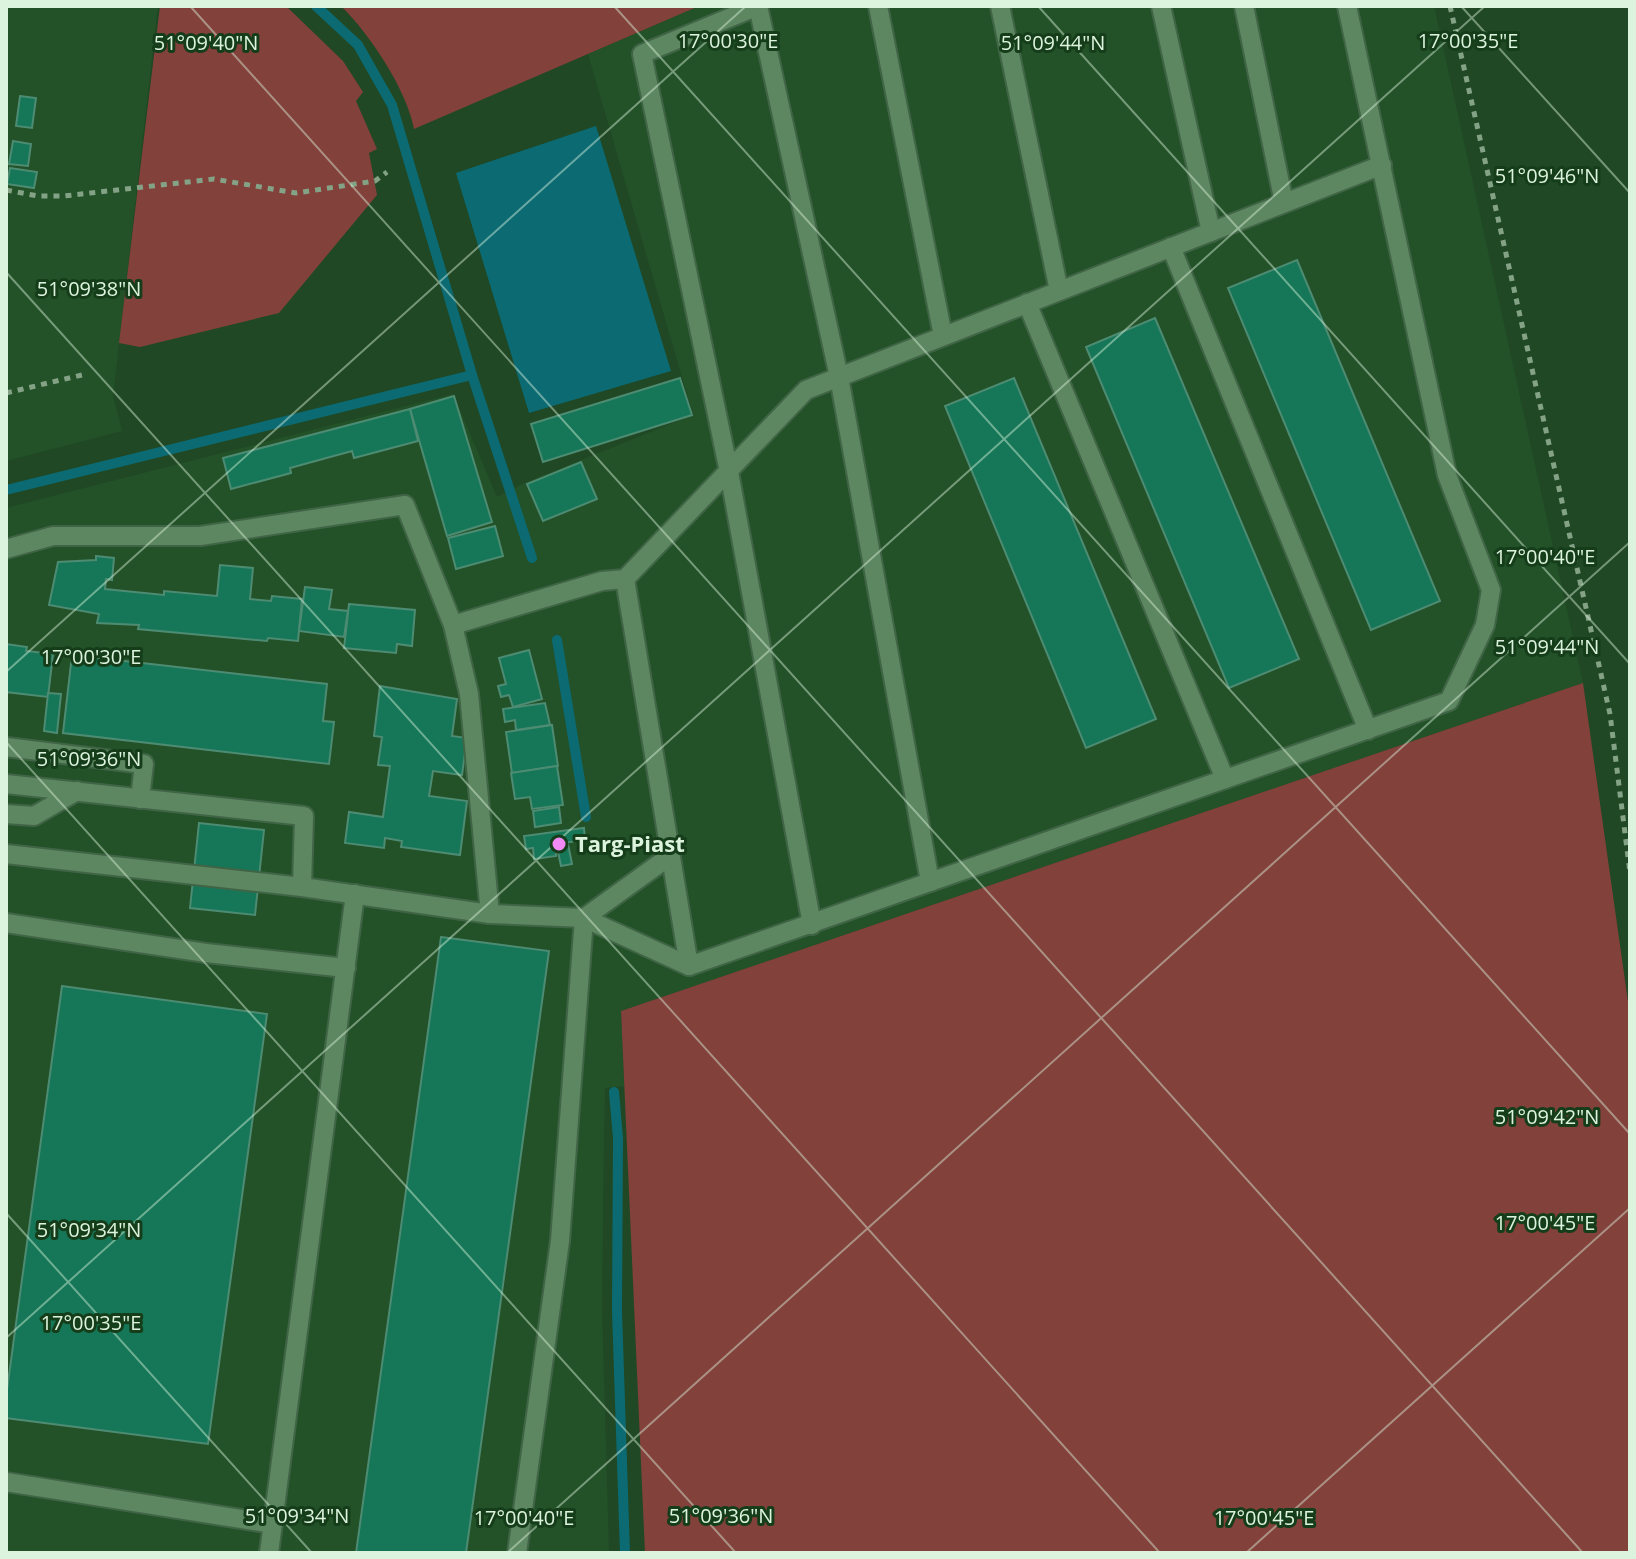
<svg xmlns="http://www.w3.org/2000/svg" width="1636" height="1559" viewBox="0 0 1636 1559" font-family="'Open Sans',sans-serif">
<rect width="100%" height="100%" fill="#204824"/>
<!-- built -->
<g fill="#235228">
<polygon points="6,6 158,6 113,396 122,431 6,461"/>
<polygon points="699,6 1434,6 1583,683 621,1011 624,1086 605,1088 604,1134 602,1308 609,1553 6,1553 6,508 453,394 497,497 529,481 693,415 588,54"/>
</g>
<!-- green -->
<g fill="#83413b">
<polygon points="160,6 286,6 343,61 363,92 356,101 377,149 369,153 377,195 279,313 140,347 119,343"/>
<path d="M341 6H699L414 129C407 90 369 33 341 6Z"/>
<polygon points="1583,683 1630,1016 1630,1553 645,1553 621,1011"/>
</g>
<!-- water -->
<polygon fill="#0c6a73" points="596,126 671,371 529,413 456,173"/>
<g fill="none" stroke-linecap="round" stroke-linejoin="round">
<!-- stream -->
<g stroke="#0c6a73" stroke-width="10">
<polyline points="316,6 358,45 392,105 472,375 532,558"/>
<polyline points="6,490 472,375"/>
<polyline points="557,640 586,817"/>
<polyline points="614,1092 618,1138 617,1311 625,1553"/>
</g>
</g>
<!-- building -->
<g fill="#157758" stroke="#4d8b72" stroke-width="2">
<polygon points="20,96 36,98 32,128 16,126"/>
<polygon points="13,141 31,144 28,166 9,164"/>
<polygon points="10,168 37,172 34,188 7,184"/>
<polygon points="1297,260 1440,601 1371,630 1228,288"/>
<polygon points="1155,318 1299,659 1229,688 1086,347"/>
<polygon points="680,378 692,415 543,462 531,424"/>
<polygon points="1014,378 1156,719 1086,748 945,406"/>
<polygon points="454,396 492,522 447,536 410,409"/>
<polygon points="410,409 418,441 354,458 352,451 290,468 291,473 231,489 223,458"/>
<polygon points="581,462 597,499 543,521 527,484"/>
<polygon points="495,526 503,556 456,569 448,538"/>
<polygon points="96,556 114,558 112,580 106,579 105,589 164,595 164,591 217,596 220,565 253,568 250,599 271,601 272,596 302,599 298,641 268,638 267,641 138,629 139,625 97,623 99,614 49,605 58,562 96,560"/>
<polygon points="305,587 332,590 329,609 348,611 344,637 299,631"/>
<polygon points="349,604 415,610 412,646 397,644 396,653 344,648"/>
<polygon points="6,644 27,647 26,651 53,654 48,697 6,692"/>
<polygon points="529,650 542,699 513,707 509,695 501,697 498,686 506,684 499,658"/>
<polygon points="72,655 327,684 323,721 334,722 329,764 63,733"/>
<polygon points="380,686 457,699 452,736 467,738 462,775 433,771 429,796 467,801 460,855 401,847 402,841 385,838 384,848 345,843 349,812 383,817 390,766 378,765 382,737 374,736"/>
<polygon points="48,693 61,694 57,733 44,731"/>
<polygon points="545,703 550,725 516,730 515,720 505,722 503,709"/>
<polygon points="552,725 558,766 512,773 506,732"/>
<polygon points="557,766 563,805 532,809 530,797 515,799 511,773"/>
<polygon points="559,807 561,823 535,827 533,811"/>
<polygon points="199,823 264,830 255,915 190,908"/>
<polygon points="584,828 585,840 555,844 556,856 534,859 533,848 526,849 524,836"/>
<polygon points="568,844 572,864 561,866 557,847"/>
<polygon points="441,937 549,951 466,1553 356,1553"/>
<polygon points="62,986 267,1014 208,1444 6,1418 6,1397"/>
</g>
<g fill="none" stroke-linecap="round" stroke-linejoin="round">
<!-- service casing -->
<g stroke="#406546" stroke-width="22">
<g id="service">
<polyline points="758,6 642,54 729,472 812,925"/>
<polyline points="758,6 839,377 930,882"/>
<polyline points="878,6 943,336"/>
<polyline points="1000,6 1059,291"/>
<polyline points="1161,6 1211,232"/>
<polyline points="1244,6 1284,203"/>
<polyline points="1171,247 1368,730"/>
<polyline points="1027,303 1225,779"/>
<polyline points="6,549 53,536 200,536 405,505 453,625"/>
<polyline points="625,579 689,966"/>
<polyline points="6,747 144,764 140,799"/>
<polyline points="6,784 304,816 302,887"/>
<polyline points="6,814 34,816 77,791"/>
<polyline points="6,854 302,887 490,914 584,918 689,966 1449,701 1485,625 1491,590 1447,475 1347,6"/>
<polyline points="490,914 469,694 453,625 602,581 625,579 806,390 1382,165"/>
<polyline points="6,923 206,953 346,968"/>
<polyline points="6,1482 273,1524"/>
<polyline points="269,1553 355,894"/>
<polyline points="517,1553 560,1241 584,918 670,856"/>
</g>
</g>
<!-- path -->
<g stroke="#84a386" stroke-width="5" stroke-dasharray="6 6" stroke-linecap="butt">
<polyline points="1450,6 1610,714 1630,873"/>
<polyline points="6,190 38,196 64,196 214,179 296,193 375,181 387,172"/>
<polyline points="6,393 86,374"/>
</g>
<!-- service -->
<use href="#service" stroke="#5d8760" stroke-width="18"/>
</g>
<!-- ticks -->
<path fill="none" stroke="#dcf3dd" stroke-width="2" stroke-opacity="0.45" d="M190 6 1583 1553M614 6 1630 1134M1038 6 1630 664M1461 6 1630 193M6 272 1160 1553M6 672 746 6M6 742 736 1553M6 1213 312 1553M6 1338 1485 6M507 1553 1630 542M1246 1553 1630 1208"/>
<!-- markers -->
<circle fill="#f18af4" stroke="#153d1a" stroke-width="3" cx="559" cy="844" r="8"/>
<g text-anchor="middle" stroke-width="6" stroke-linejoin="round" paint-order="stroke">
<!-- poi labels -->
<g font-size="22" font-weight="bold" fill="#dcf3dd" stroke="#153d1a" text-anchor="start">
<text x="575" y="852">Targ-Piast</text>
</g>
</g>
<g font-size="20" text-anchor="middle" fill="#dcf3dd" stroke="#153d1a" stroke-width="6" stroke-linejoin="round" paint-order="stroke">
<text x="1468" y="48">17°00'35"E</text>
<text x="728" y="48">17°00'30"E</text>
<text x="1053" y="50">51°09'44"N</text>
<text x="206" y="50">51°09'40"N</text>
<text x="1547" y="183">51°09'46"N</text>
<text x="89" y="296">51°09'38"N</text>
<text x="1545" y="564">17°00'40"E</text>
<text x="1547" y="654">51°09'44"N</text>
<text x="91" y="664">17°00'30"E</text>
<text x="89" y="766">51°09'36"N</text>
<text x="1547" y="1124">51°09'42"N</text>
<text x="1545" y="1230">17°00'45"E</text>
<text x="89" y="1237">51°09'34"N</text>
<text x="91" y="1330">17°00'35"E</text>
<text x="297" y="1523">51°09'34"N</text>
<text x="721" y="1523">51°09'36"N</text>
<text x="524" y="1525">17°00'40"E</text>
<text x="1264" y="1525">17°00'45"E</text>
</g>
<!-- border -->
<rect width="1636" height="1559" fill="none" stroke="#dcf3dd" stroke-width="16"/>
</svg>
